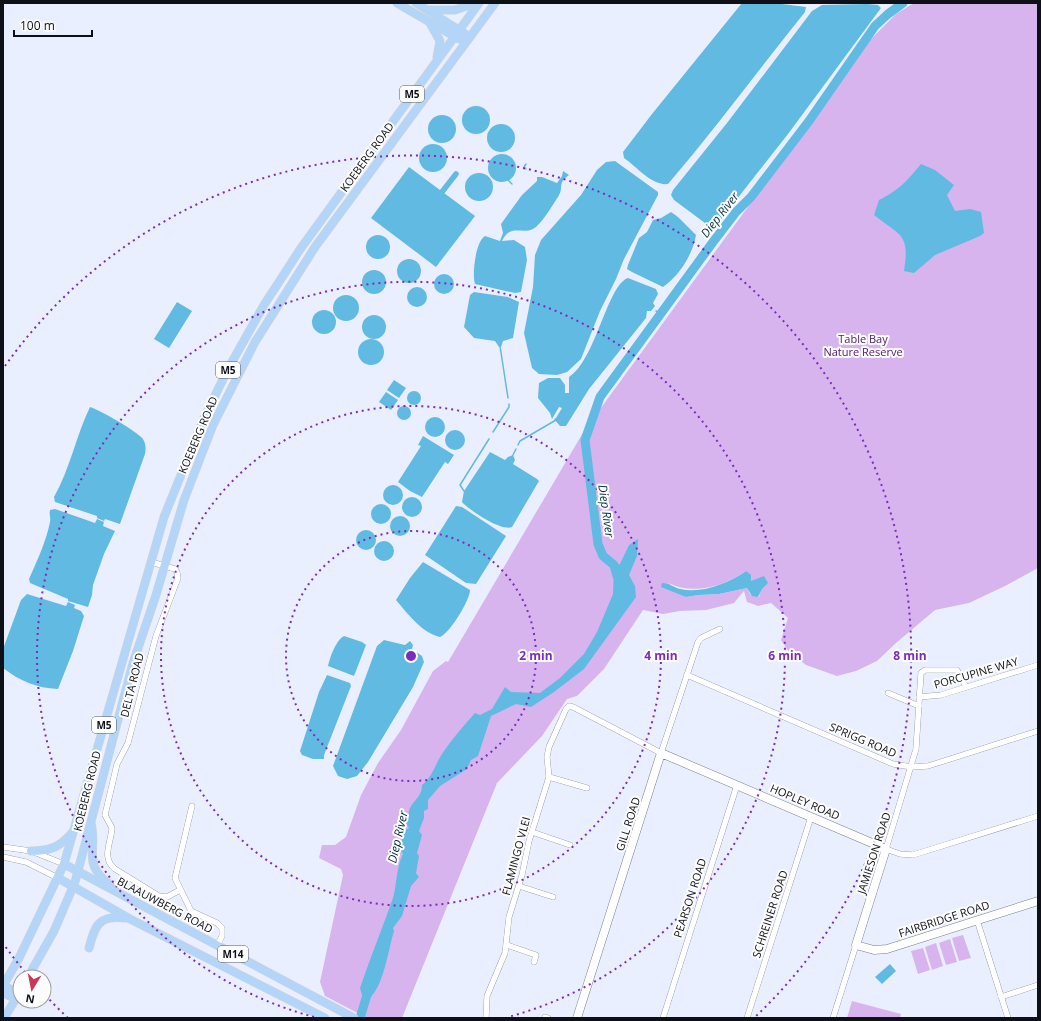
<svg xmlns="http://www.w3.org/2000/svg" width="1041" height="1021" viewBox="0 0 1041 1021" font-family="'Open Sans',sans-serif">
<rect width="100%" height="100%" fill="#eaefff"/>
<!-- green -->
<g fill="#d7b4ee" fill-rule="evenodd">
<path d="M914 3H1038V568L1005 586 969 603 935 610 896 643 877 661 856 671 837 676 806 665 789 652 781 640 788 618 771 603 758 606 747 602 744 591 734 603 706 610 680 611 663 614 643 610 604 669 577 696 567 699 542 736 497 783 402 1018H367L325 996 320 982 343 875 341 869 319 858 322 845H335L346 837 361 795 378 763 401 730 433 671 446 661 448 662 584 431 870 40 896 14ZM746 571 751 581 761 589 759 597 750 594 747 588 719 594 699 595 686 597 668 583C693 595 723 587 746 571Z"/>
<polygon points="963,935 971,958 959,961 952,938"/>
<polygon points="950,939 957,962 946,965 939,943"/>
<polygon points="936,943 943,966 932,970 925,947"/>
<polygon points="923,948 930,970 918,974 911,951"/>
<polygon points="852,1001 901,1014 900,1018 847,1018"/>
</g>
<!-- water -->
<g fill="#61bae2">
<path d="M742 3 782 4 806 7 805 12C759 69 716 128 668 184 652 186 637 167 624 158L623 152 652 114Z"/>
<polygon points="867,4 878,5 881,8 788,134 715,227 709,226 674,200 671,195 673,190 727,123 812,11 822,5"/>
<circle cx="476" cy="120" r="14"/>
<circle cx="442" cy="129" r="14"/>
<circle cx="501" cy="138" r="14"/>
<circle cx="433" cy="158" r="14"/>
<circle cx="502" cy="168" r="14"/>
<polygon points="615,161 658,192 658,195 624,259 616,279 600,311 581,359 567,372 557,375 539,374 532,368 524,333 533,287 535,255 541,240 581,195 597,170 606,162"/>
<path d="M921 164 935 170 954 185 947 195 955 211 970 209 981 212 984 233 980 236 935 255 914 273 904 271C910 234 901 236 874 215L879 200C899 190 907 181 921 164Z"/>
<polygon points="409,167 475,216 436,267 371,218"/>
<path d="M563 171 569 175C556 185 565 186 558 197 552 206 544 220 536 227 523 237 511 222 502 241L514 240 525 247 527 260 521 292 515 293 475 284C472 276 475 242 485 236L500 241 503 233 501 224 522 195 537 181V177H542L557 183 562 176Z"/>
<circle cx="479" cy="187" r="14"/>
<path d="M671 212 678 217 696 235C693 254 679 276 663 287L632 272 627 269 628 265 639 238 647 232 653 220 661 218Z"/>
<circle cx="378" cy="247" r="12"/>
<circle cx="409" cy="271" r="12"/>
<circle cx="374" cy="282" r="12"/>
<circle cx="444" cy="284" r="10"/>
<path d="M628 278 656 289 658 294 653 303 655 306 651 311H647L646 318 589 389 566 426H560L554 419 556 418 562 408 559 407 552 419 550 413 538 398 539 383 548 378H560L565 385V393H569V377C596 360 607 285 628 278Z"/>
<circle cx="417" cy="297" r="10"/>
<polygon points="474,292 508,297 519,302 513,338 503,341 501,347 499,347 495,341 474,338 464,327 470,295"/>
<circle cx="346" cy="308" r="13"/>
<polygon points="177,302 192,311 169,348 154,339"/>
<circle cx="324" cy="322" r="12"/>
<circle cx="374" cy="327" r="12"/>
<circle cx="371" cy="352" r="13"/>
<polygon points="394,380 406,388 399,398 387,390"/>
<circle cx="414" cy="398" r="7"/>
<polygon points="386,392 398,400 391,410 379,402"/>
<circle cx="404" cy="413" r="7"/>
<path d="M90 407C100 410 138 432 143 439 146 444 146 449 145 454L120 524 105 519 104 521 97 518V516L55 502 54 497C70 469 76 436 90 407Z"/>
<circle cx="435" cy="427" r="10"/>
<circle cx="455" cy="440" r="10"/>
<polygon points="423,436 454,455 448,464 445,462 422,497 410,491 398,482 421,446 418,445"/>
<path d="M490 452 505 460 508 457 513 455 515 460 513 464 537 479 539 481 512 527C502 532 469 510 462 502L464 491Z"/>
<circle cx="393" cy="495" r="10"/>
<circle cx="412" cy="507" r="10"/>
<circle cx="381" cy="514" r="10"/>
<polygon points="456,506 462,507 506,536 476,584 466,583 425,555"/>
<path d="M55 509 95 523 97 519 104 522 103 526 115 531 104 554 93 585 92 595 88 607 68 601V599L30 583 29 579C37 561 46 542 50 522 51 518 49 515 50 510Z"/>
<circle cx="400" cy="526" r="10"/>
<circle cx="366" cy="540" r="10"/>
<path d="M638 539 637 556 629 575 635 586 636 597 584 669 554 692 531 707 516 704 491 716 478 756 471 760 467 769 440 786 428 800V809L424 811V818L419 831 422 835 417 853 419 856 416 873 419 877 411 886 402 916 393 928 394 931C389 947 383 989 369 998L362 995 360 988C370 958 382 929 393 898 397 884 396 868 403 854L400 850 403 832 409 828 406 823C409 819 408 815 409 811 413 799 422 798 422 785 432 778 436 762 444 751 453 738 464 725 475 713L480 715 492 709 505 687 511 692 540 693 560 678 584 654 597 632 613 594 614 565 620 564 629 545Z"/>
<circle cx="384" cy="551" r="10"/>
<path d="M423 562 470 590C470 600 450 633 440 637 422 633 408 614 396 600L410 578Z"/>
<path d="M746 571 751 575V581L764 576 768 583 762 589 758 597 752 596 747 588 719 594 699 595 686 597 661 587 662 583C669 583 673 587 680 589 702 594 729 583 746 571Z"/>
<path d="M27 594 66 606 68 602 75 605 74 608 81 611 84 616 73 651 58 689C36 688 20 681 3 668V649L21 600Z"/>
<path d="M344 636 362 642 366 645 354 676 328 666C330 657 336 640 344 636Z"/>
<polygon points="384,640 405,645 410,641 413,645 412,649 422,656 424,662 413,687 368,762 357,776 347,779 338,776 333,766 377,646"/>
<polygon points="327,675 350,683 351,686 324,755 324,759 313,759 302,755 300,751 319,692"/>
<polygon points="890,964 896,971 882,984 875,977"/>
</g>
<g fill="none" stroke-linecap="round" stroke-linejoin="round">
<!-- stream -->
<g stroke="#61bae2" stroke-width="1.5">
<polyline points="526,164 524,167 526,169"/>
<polyline points="508,180 512,184"/>
<polyline points="656,311 661,313"/>
<polyline points="500,346 508,398"/>
<polyline points="493,432 509,407 509,404"/>
<polyline points="518,445 520,441 556,420"/>
<polyline points="513,455 516,449"/>
<polyline points="464,491 460,485 489,439"/>
</g>
<!-- canal -->
<polyline stroke="#61bae2" stroke-width="5.5" points="438,197 456,174"/>
<!-- river -->
<g stroke="#61bae2" stroke-width="9">
<polyline points="617,576 614,565 603,556 598,544 585,440 600,397 713,242 736,212 751,197 809,121 875,26 888,14 903,3"/>
<polyline points="360,1018 370,985"/>
</g>
<!-- street casing -->
<g stroke="#787d8e" stroke-width="6">
<g id="street">
<path d="M151 562 175 569 177 572 178 578 156 636 128 743 117 764 105 815 112 828C111 843 101 858 115 869L159 896 167 897 180 890"/>
<polyline points="687,675 893,764 912,767 928,766 1038,731"/>
<polyline points="966,687 957,670 925,670 921,673 916,749 886,849 900,854 913,855 1038,816"/>
<polyline points="888,693 919,706"/>
<polyline points="919,697 941,695 1038,665"/>
<polyline points="549,777 587,788"/>
<polyline points="192,806 175,878 191,911 217,923 222,928 222,936 217,946"/>
<polyline points="532,832 570,845"/>
<polyline points="3,847 31,851 64,864"/>
<polyline points="3,857 26,862 58,878"/>
<polyline points="519,886 553,897"/>
<polyline points="977,920 1008,1018"/>
<polyline points="507,945 536,955 534,962"/>
<polyline points="1001,997 1038,985"/>
<polyline points="545,1017 548,1018"/>
<polyline points="486,1018 487,996 505,953 509,917 522,875 529,841 549,777 547,757 549,747 566,709 569,706 573,707 661,753 698,642 701,638 720,629"/>
<polyline points="663,1018 737,785"/>
<polyline points="747,1018 811,817"/>
<polyline points="833,1018 856,945"/>
</g>
</g>
<!-- secondary casing -->
<g stroke="#787d8e" stroke-width="9">
<polyline id="secondary" points="577,1018 661,753 886,849 856,945 874,950 887,949 1038,901"/>
</g>
<!-- primary casing -->
<g stroke="#d4d4d5" stroke-width="9">
<g id="primary">
<polyline points="397,3 459,39"/>
<polyline points="416,3 470,37"/>
<polyline points="430,10 455,10 475,3"/>
<polyline points="430,23 440,41 437,57"/>
<path d="M91 823C98 852 81 862 110 885"/>
<path d="M31 851C50 851 60 847 72 833"/>
<polyline points="64,864 354,1018"/>
<polyline points="58,878 130,919 325,1018"/>
<path d="M89 948C95 925 99 915 125 918"/>
<polyline points="28,977 54,931 75,882 133,663 156,595 184,500 213,425 255,342 315,247 495,3"/>
<polyline points="3,986 19,958 64,864 164,517 204,418 228,369 264,305 301,248 479,3"/>
<polyline points="3,986 20,993"/>
<polyline points="3,993 16,999"/>
<polyline points="4,1018 20,992"/>
</g>
</g>
<!-- street -->
<use href="#street" stroke="#fff" stroke-width="5.5"/>
<!-- secondary -->
<use href="#secondary" stroke="#fff" stroke-width="8"/>
<!-- primary -->
<use href="#primary" stroke="#b3d5f8" stroke-width="8"/>
</g>
<!-- distance rings -->
<g fill="none" stroke="#7b2cbf" stroke-width="2" stroke-dasharray="2 4">
<circle cx="411" cy="656" r="125"/>
<circle cx="411" cy="656" r="250"/>
<path d="M314 1017A374 374 0 1 1 508 1017"/>
<path d="M68 1018A499 499 0 0 1 46 996M29 977A499 499 0 0 1 5 946M5 366A499 499 0 1 1 754 1018"/>
</g>
<g text-anchor="middle" stroke-width="4" stroke-linejoin="round" paint-order="stroke">
<!-- shield labels -->
<g fill="#fdfdfd" stroke="#56575c" stroke-width="1">
<rect x="400" y="86" width="24" height="16" rx="3"/>
<rect x="216" y="362" width="24" height="16" rx="3"/>
<rect x="92" y="717" width="24" height="16" rx="3"/>
<rect x="218" y="946" width="30" height="16" rx="3"/>
</g>
<g font-size="10" font-weight="bold" fill="#0e1017">
<text x="412" y="98">M5</text>
<text x="228" y="374">M5</text>
<text x="104" y="729">M5</text>
<text x="233" y="958">M14</text>
</g>
<!-- street labels -->
<g font-size="11" fill="#0e1017" stroke="#fdfdfd">
<text transform="translate(367 157) rotate(-54)" y="4">KOEBERG ROAD</text>
<text transform="translate(198 435) rotate(-67)" y="4">KOEBERG ROAD</text>
<text transform="translate(976 673) rotate(-16)" y="4">PORCUPINE WAY</text>
<text transform="translate(132 685) rotate(-76)" y="4">DELTA ROAD</text>
<text transform="translate(863 740) rotate(23)" y="4">SPRIGG ROAD</text>
<text transform="translate(87 791) rotate(-76)" y="4">KOEBERG ROAD</text>
<text transform="translate(805 802) rotate(23)" y="4">HOPLEY ROAD</text>
<text transform="translate(628 824) rotate(-72)" y="4">GILL ROAD</text>
<text transform="translate(874 853) rotate(-72)" y="4">JAMIESON ROAD</text>
<text transform="translate(516 856) rotate(-75)" y="4">FLAMINGO VLEI</text>
<text transform="translate(690 898) rotate(-72)" y="4">PEARSON ROAD</text>
<text transform="translate(165 905) rotate(28)" y="4">BLAAUWBERG ROAD</text>
<text transform="translate(770 914) rotate(-72)" y="4">SCHREINER ROAD</text>
<text transform="translate(944 919) rotate(-18)" y="4">FAIRBRIDGE ROAD</text>
</g>
<!-- park labels -->
<g font-size="11" fill="#4c1766" stroke="#fdfdfd">
<text x="863" y="343">Table Bay<tspan x="863" dy="13">Nature Reserve</tspan></text>
</g>
<!-- water labels -->
<g font-size="12" font-style="italic" fill="#063041" stroke="#fdfdfd">
<text transform="translate(720 215) rotate(-52)" y="4">Diep River</text>
<text transform="translate(606 511) rotate(82)" y="4">Diep River</text>
<text transform="translate(398 837) rotate(-77)" y="4">Diep River</text>
</g>
</g>
<circle cx="411" cy="656" r="6" fill="#7b2cbf" stroke="#fdfdfd" stroke-width="2"/>
<g font-size="12" text-anchor="middle" font-weight="bold" fill="#7b2cbf" stroke="#fdfdfd" stroke-width="4" stroke-linejoin="round" paint-order="stroke">
<text x="536" y="660">2 min</text>
<text x="661" y="660">4 min</text>
<text x="785" y="660">6 min</text>
<text x="910" y="660">8 min</text>
</g>
<!-- border -->
<rect width="1041" height="1021" fill="none" stroke="#0e1017" stroke-width="8"/>
<!-- north arrow -->
<g transform="translate(32 989) rotate(190)"><circle r="19" fill="#fdfdfd" stroke="#9d9ea1"/>
<path d="M0-3L7 15L0 10L-7 15Z" fill="#c93956"/>
<text y="-6" font-size="11" font-weight="bold" text-anchor="middle" fill="#0e1017">N</text>
</g>
<!-- scale -->
<path d="M14 30v6h78v-6" fill="none" stroke="#0e1017" stroke-width="2"/>
<text x="20" y="30" font-size="12" fill="#0e1017" stroke="#fdfdfd" stroke-width="3" paint-order="stroke">100 m</text>
</svg>
